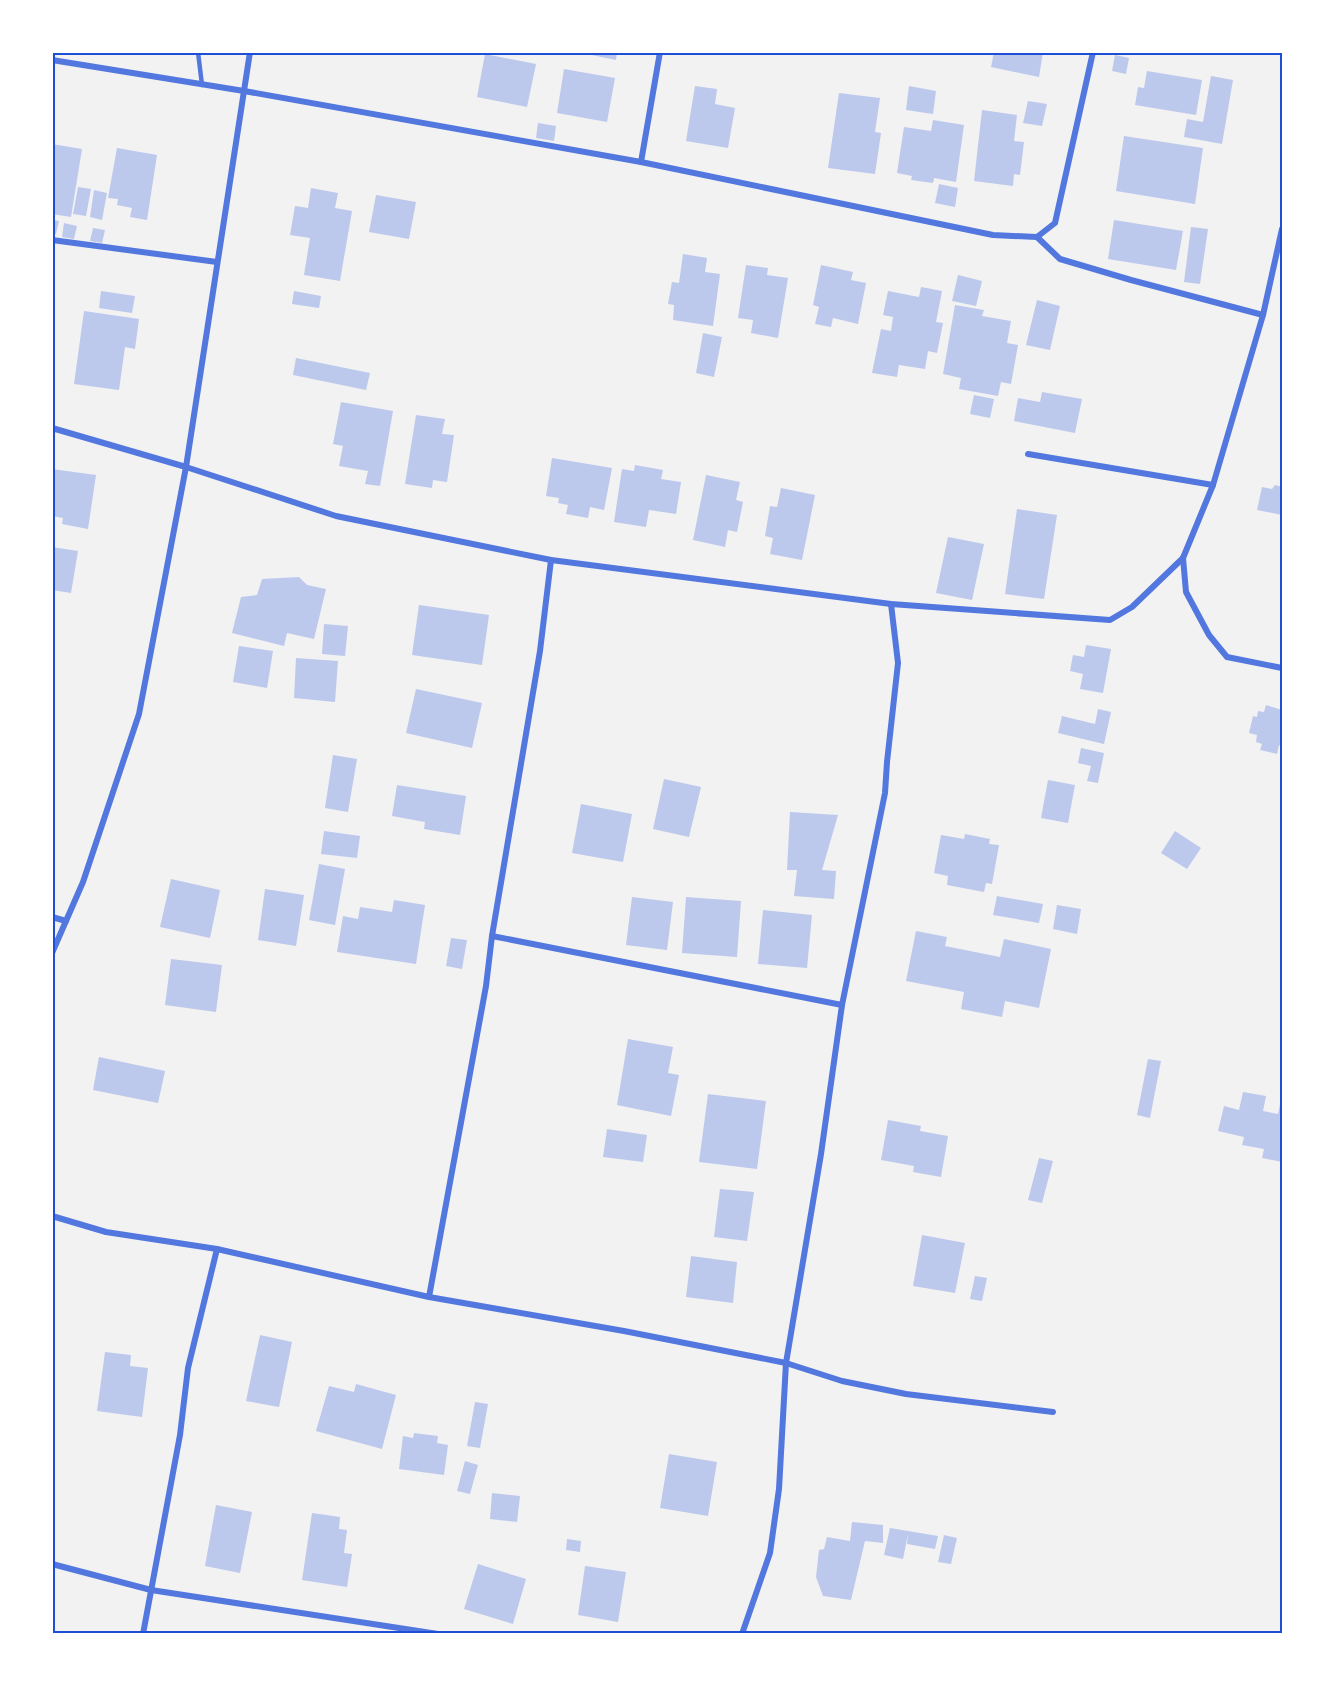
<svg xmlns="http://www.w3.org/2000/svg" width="1335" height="1686" viewBox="0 0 1335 1686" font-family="Mulish,sans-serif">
<rect width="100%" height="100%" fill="#f2f2f2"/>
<!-- building -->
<g fill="#bdc9ec">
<polygon points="577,52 617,52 616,60"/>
<polygon points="994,52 1043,52 1039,77 991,67"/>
<polygon points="485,54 536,64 527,107 477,97"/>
<polygon points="1115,55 1129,58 1126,74 1112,71"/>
<polygon points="564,69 615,78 607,122 557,113"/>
<polygon points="1147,71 1202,80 1196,115 1135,105 1138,87 1144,88"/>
<polygon points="1211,76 1233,80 1222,144 1184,137 1187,119 1203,122"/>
<polygon points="695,86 717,89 715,104 735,108 728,148 686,141"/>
<polygon points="909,86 936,91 933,114 906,110"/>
<polygon points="839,93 880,98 875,132 881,133 875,174 828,168"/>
<polygon points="1028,101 1047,104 1042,126 1023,123"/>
<polygon points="982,110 1017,115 1014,141 1024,142 1020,175 1014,174 1013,186 974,181"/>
<polygon points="933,120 964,125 956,182 934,178 933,183 911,180 912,176 897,173 904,127 931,131"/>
<polygon points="538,123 556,126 554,141 536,138"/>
<polygon points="1124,136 1203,148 1195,204 1116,191"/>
<polygon points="52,144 82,149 71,217 52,214"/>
<polygon points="117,148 157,155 147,220 130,217 132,208 117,205 118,199 108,198"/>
<polygon points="939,184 958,188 955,207 935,203"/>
<polygon points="78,187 91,189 86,216 73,214"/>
<polygon points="311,188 338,193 335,208 352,211 340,281 304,275 310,238 290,235 295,206 308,208"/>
<polygon points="94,190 107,193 102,220 90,217"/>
<polygon points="376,195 416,202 409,239 369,232"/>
<polygon points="52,220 59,221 56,234 52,234"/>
<polygon points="1114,220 1183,231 1176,270 1108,259"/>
<polygon points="64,223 77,226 74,239 62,237"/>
<polygon points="1191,227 1208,229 1200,284 1184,282"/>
<polygon points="93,228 105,230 102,243 90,241"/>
<polygon points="683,254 707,258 705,272 720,274 713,326 673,320 674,305 668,304 672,282 679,283"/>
<polygon points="746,265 768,268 767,275 788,278 778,338 751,333 753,320 738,318"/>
<polygon points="821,265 853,272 851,280 866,283 858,324 833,318 831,327 815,324 819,307 813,305"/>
<polygon points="958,275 982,281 976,306 952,301"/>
<polygon points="921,287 942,291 936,322 943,323 937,353 928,351 925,369 899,365 897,377 872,373 881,329 891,331 893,317 883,315 888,291 919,297"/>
<polygon points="101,291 135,296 132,313 99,308"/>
<polygon points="294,291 321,296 319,308 292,304"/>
<polygon points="1037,300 1060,306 1050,350 1026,345"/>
<polygon points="955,305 984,310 982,316 1011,321 1007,343 1018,345 1011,384 1001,382 998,396 959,389 961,378 943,374"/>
<polygon points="84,311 139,319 135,349 125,347 119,390 74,384"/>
<polygon points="703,333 722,337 714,377 696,373"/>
<polygon points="296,358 370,373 366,390 293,375"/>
<polygon points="1042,392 1082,399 1075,433 1014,421 1018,398 1040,402"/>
<polygon points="974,395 994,399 990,418 970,414"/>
<polygon points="341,402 393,411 380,486 365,484 368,471 339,466 343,446 333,444"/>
<polygon points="416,415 445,419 442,434 454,435 447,482 433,480 432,488 405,484"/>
<polygon points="552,458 612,468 604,510 590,507 588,518 566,514 568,505 558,503 559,498 546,496"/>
<polygon points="635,465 663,470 661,479 681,482 676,514 649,510 646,527 614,522 622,469 634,471"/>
<polygon points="52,469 96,475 88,529 62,524 63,518 52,516"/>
<polygon points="706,475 740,482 736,500 743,502 737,532 728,530 725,547 693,540"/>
<polygon points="1275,485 1282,487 1282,515 1257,510 1262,487 1272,489"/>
<polygon points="781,488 815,495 802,560 770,554 773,538 765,536 770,506 777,507"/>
<polygon points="1017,509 1057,515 1044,599 1005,594"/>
<polygon points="948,537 984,544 972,600 936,593"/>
<polygon points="52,547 78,551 71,593 52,590"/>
<polygon points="299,577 307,585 326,589 314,639 287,633 284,646 232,633 241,597 257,595 262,579"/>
<polygon points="419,605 489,615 482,665 412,655"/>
<polygon points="324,624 348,626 345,656 322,654"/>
<polygon points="1086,645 1111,649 1103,693 1080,689 1083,674 1070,671 1073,655 1084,657"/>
<polygon points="239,646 273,651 267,688 233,682"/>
<polygon points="296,658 338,661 335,702 294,698"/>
<polygon points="416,689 482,703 472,748 406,733"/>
<polygon points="1266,705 1282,710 1282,746 1279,745 1277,754 1260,750 1262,744 1256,742 1257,735 1249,733 1253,716 1257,717 1258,711 1264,712"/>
<polygon points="1098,709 1111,712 1104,744 1058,733 1062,716 1095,724"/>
<polygon points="1081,748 1104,753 1098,783 1087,781 1091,766 1078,763"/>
<polygon points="333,755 357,759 348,812 325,808"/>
<polygon points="664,779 701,787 689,837 653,829"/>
<polygon points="1048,780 1075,785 1068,823 1041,818"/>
<polygon points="397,785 466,796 460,835 424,829 425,822 392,816"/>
<polygon points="581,804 632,814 623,862 572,853"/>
<polygon points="790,812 838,815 822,870 836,871 834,899 794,896 797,870 787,870"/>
<polygon points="324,831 360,836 357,858 321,854"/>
<polygon points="1175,831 1201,848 1187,869 1161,853"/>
<polygon points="965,834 990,839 989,844 999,845 992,884 986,883 984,892 947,885 948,876 934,873 941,835 964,839"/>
<polygon points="319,864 345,869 335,925 309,920"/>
<polygon points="171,879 220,890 210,938 160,927"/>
<polygon points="265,889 304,895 296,946 258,940"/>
<polygon points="997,896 1043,904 1039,923 993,915"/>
<polygon points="632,897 673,902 667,950 626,945"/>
<polygon points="686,897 741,901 737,957 682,953"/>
<polygon points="394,900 425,905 416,964 337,952 343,916 358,919 360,907 392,912"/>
<polygon points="1057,905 1081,909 1077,934 1053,929"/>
<polygon points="763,910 812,915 807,968 758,964"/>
<polygon points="916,931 947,937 945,946 1000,957 1004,939 1051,949 1039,1008 1005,1001 1002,1017 961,1009 964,992 906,981"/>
<polygon points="451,938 467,940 462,969 446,966"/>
<polygon points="171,959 222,965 216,1012 165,1005"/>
<polygon points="628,1039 673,1047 668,1073 679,1075 671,1116 617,1105"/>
<polygon points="99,1057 165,1071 158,1103 93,1090"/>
<polygon points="1148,1059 1161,1061 1150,1118 1137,1115"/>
<polygon points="1243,1092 1266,1096 1263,1111 1278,1114 1282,1094 1282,1162 1262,1158 1264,1149 1242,1145 1244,1137 1218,1131 1224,1106 1239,1110"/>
<polygon points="708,1094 766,1101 757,1169 699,1162"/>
<polygon points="888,1120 921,1126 920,1131 948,1136 941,1177 913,1172 914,1166 881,1160"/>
<polygon points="607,1129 647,1135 643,1162 603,1157"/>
<polygon points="1039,1158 1053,1161 1042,1203 1028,1200"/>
<polygon points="720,1189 754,1192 747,1241 714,1237"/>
<polygon points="922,1235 965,1243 955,1293 913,1286"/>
<polygon points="691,1256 737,1262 733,1303 686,1297"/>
<polygon points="975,1276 987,1278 982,1301 970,1299"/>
<polygon points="260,1335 292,1342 279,1407 246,1401"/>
<polygon points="105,1352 131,1355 130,1366 148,1368 142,1417 97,1411"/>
<polygon points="356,1384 396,1395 382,1449 316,1431 329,1386 354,1392"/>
<polygon points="475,1402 488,1404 480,1448 467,1446"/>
<polygon points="414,1433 438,1436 437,1443 448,1445 444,1475 399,1469 403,1436 413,1438"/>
<polygon points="669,1454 717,1462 708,1516 660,1508"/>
<polygon points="465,1461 478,1465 470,1494 457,1491"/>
<polygon points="492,1493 520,1496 517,1522 490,1519"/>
<polygon points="216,1505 252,1512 240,1573 205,1566"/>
<polygon points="312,1513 340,1517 339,1529 347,1530 344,1553 352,1554 347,1587 302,1580"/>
<polygon points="852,1522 883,1525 883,1543 865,1541 851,1600 823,1596 816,1577 819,1550 824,1549 827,1537 850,1541"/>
<polygon points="890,1528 938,1536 935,1549 907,1544 908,1534 903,1559 884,1555"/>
<polygon points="944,1535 957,1538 951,1564 938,1562"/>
<polygon points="567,1539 581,1541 580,1552 566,1550"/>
<polygon points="478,1564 526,1579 513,1624 464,1609"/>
<polygon points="585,1566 626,1572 618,1622 578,1615"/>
</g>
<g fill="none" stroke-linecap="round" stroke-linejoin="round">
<!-- service -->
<polyline stroke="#5277de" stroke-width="4.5" points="198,52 202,85"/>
<!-- minor -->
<g stroke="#5277de" stroke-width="6">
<polyline points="52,60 244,91 641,162 993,235 1037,237 1055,223 1093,52"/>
<polyline points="641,162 660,52"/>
<polyline points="1037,237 1060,259 1131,280 1263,315"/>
<polyline points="52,240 217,262"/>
<polyline points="52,428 186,467 336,516 551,560 891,604 1110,620 1132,607 1183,558 1213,485 1263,315 1282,229"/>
<polyline points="1028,454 1213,485"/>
<polyline points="1183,558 1186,592 1209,635 1227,657 1282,668"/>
<polyline points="52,917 66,921"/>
<polyline points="492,936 842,1005"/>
<polyline points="52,953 83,882 139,714 186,467 250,52"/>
<polyline points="52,1216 106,1232 217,1249 429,1297 624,1331 786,1363 842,1381 906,1394 1053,1412"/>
<polyline points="429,1297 486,986 492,936 540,651 551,560"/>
<polyline points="52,1564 151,1590 438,1634"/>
<polyline points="143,1634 180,1435 188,1368 217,1249"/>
<polyline points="742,1634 770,1553 779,1489 786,1363 821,1154 842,1005 885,793 887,762 898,663 891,604"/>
</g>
</g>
<!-- border -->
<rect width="1335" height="1686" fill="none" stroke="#ffffff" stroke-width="108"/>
<rect x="54" y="54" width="1227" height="1578" fill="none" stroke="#1d4ed8" stroke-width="2"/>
</svg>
